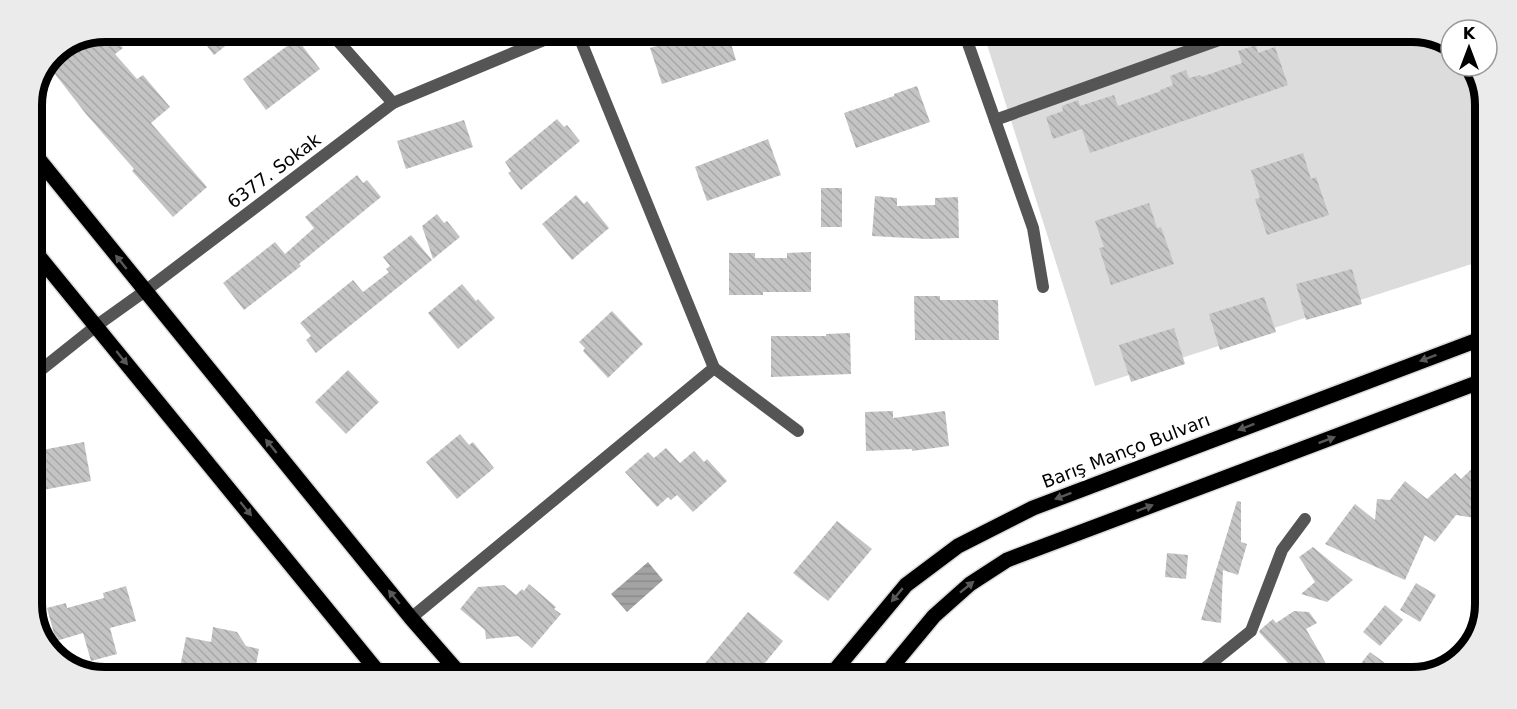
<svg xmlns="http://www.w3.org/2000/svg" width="1517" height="709" viewBox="0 0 1517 709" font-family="'DejaVu Sans',sans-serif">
<defs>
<pattern id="water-rules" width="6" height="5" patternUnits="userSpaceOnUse" patternTransform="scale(1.5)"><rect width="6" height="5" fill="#a3a3a3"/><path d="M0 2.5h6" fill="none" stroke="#8b8b8b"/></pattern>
<pattern id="building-back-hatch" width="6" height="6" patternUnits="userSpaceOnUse" patternTransform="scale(1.5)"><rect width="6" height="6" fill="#c4c4c4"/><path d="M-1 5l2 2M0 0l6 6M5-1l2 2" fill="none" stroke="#a7a7a7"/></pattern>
</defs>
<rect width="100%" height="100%" fill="#fff"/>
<!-- green -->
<polygon fill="#dcdcdc" points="984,35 1441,37 1451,45 1451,66 1473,66 1485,99 1484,260 1095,386"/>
<!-- water -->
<polygon fill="url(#water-rules)" points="648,562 663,580 627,612 611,594"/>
<!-- building -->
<g fill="url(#building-back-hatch)">
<polygon points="105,32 110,32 123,48 115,54 137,79 143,75 170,107 151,123 207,187 173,217 132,171 134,169 86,114 48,65 53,53"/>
<polygon points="196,32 243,32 214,55"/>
<polygon points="702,34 728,34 736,60 662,84 650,48 675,40 676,42"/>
<polygon points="295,40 299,46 301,44 320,69 266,110 243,79"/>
<polygon points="1256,45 1258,53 1275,47 1288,85 1090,153 1082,129 1053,139 1046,117 1063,111 1062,106 1078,100 1080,106 1114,95 1118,106 1161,91 1160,90 1173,85 1170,76 1186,70 1189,78 1200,75 1201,77 1242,63 1238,51"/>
<polygon points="917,86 930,122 856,148 844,113 894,96 894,94"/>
<polygon points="557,119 564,127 567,125 580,141 521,190 508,173 511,171 505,162"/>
<polygon points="464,120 473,147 406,169 397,141"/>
<polygon points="768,139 781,175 707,201 695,167"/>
<polygon points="1303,153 1311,179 1316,177 1329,215 1267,235 1255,199 1260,198 1251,170"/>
<polygon points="357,175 363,183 367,180 381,197 299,264 301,266 244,310 223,283 275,242 285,254 314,228 305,217"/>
<rect x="821" y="188" width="21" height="39"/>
<polygon points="576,195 584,204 587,201 609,228 572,260 542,224"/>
<polygon points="875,196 897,198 897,206 935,205 935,198 958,197 959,238 927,239 872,236"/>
<polygon points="1149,203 1157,228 1161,227 1174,264 1111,285 1099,248 1104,247 1095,221"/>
<polygon points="437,214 444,223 447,221 460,237 433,259 422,226"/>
<polygon points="411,235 432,260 316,353 306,340 311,336 300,323 353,280 363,292 389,272 386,269 390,266 383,257"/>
<polygon points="811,252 811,292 763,292 763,295 729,295 729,253 755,253 755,258 787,258 787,253"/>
<polygon points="1352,269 1362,304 1306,320 1296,284"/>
<polygon points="462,284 476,301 478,299 495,318 458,349 428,313"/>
<polygon points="914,296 940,296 940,300 998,300 999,340 915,340"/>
<polygon points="1264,297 1276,332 1220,350 1209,314"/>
<polygon points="612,311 643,344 608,378 583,351 585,348 579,342"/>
<polygon points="1174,328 1185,364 1131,382 1119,345"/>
<polygon points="850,333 851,374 771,377 771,336 826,336 826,334"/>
<polygon points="348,370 379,402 346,434 315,402"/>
<polygon points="893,411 893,418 945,411 949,446 912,451 912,449 866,451 865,412"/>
<polygon points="460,434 469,445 473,442 494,468 457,499 426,462"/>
<polygon points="84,442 91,481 32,492 32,452"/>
<polygon points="666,448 680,463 694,451 704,462 707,459 727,481 693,512 677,495 671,500 668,497 657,507 625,472 648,452 654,458"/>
<polygon points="1482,459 1481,519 1456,515 1435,542 1425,535 1405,580 1325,544 1355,504 1375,520 1377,499 1390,500 1405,481 1427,499 1455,473 1461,479"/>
<polygon points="1237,501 1241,502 1241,542 1247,544 1238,575 1223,570 1221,623 1201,620"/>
<polygon points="837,521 872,549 828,601 793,573"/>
<polygon points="1313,547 1353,580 1327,602 1301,594 1315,582 1299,557"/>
<polygon points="1167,553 1188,555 1186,579 1165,577"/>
<polygon points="1416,583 1436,595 1420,622 1400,610"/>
<polygon points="529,584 556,607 554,609 561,614 532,648 518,636 486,639 485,630 460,609 478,587 504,585 516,595 522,589 524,591"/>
<polygon points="126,586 136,621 110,628 117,654 91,661 83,633 56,641 47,608 66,603 67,608 104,598 103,593"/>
<polygon points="1385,605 1403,620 1380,646 1363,632"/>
<polygon points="1294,611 1309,612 1317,623 1306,629 1334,677 1264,677 1288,663 1259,632 1260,630 1273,619 1276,623"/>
<polygon points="748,612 783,641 755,675 696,674"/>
<polygon points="213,627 237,632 246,646 259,649 256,665 243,673 179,672 186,637 211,642"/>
<polygon points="1370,652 1404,677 1350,677"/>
</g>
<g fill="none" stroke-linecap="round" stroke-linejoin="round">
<!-- primary casing -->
<g stroke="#dbdbdb" stroke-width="18">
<g id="primary">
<polyline points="32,151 411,618 459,673"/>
<polyline points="32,248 379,673"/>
<polyline points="831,675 906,585 958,546 1033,508 1483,338"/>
<polyline points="885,675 934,616 970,584 1007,560 1482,381"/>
</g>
</g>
<!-- street -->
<g stroke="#555" stroke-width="12">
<polyline points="330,32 393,103"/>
<polyline points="965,35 1033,228 1043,287"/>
<polyline points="995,120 1230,36"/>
<polyline points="714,368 798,431"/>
<polyline points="32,377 96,326 145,291 393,103 561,33"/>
<polyline points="411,618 714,368 578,34"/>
<polyline points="1194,677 1251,631 1282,550 1305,519"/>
</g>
<!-- primary -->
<use href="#primary" stroke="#000" stroke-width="15"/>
</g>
<!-- one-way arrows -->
<defs><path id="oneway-solid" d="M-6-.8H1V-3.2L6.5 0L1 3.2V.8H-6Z" transform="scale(1.5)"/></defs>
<g fill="#595959">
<use href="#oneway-solid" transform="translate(121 262) rotate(-129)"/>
<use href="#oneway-solid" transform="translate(122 358) rotate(51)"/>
<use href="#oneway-solid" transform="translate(1428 358) rotate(159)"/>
<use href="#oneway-solid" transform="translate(1246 427) rotate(159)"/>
<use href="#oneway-solid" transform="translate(1327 440) rotate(-21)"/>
<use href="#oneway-solid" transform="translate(271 446) rotate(-129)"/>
<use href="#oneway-solid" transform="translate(1063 496) rotate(159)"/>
<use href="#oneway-solid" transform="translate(1145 508) rotate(-21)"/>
<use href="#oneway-solid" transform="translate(246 509) rotate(51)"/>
<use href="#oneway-solid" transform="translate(967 587) rotate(-39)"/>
<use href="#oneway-solid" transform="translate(897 595) rotate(130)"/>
<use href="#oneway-solid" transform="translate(394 597) rotate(-129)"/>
</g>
<g text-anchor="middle" stroke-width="6" stroke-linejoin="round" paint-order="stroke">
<!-- street labels -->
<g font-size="18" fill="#000" stroke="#fff">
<text transform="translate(274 171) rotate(-37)" y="6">6377. Sokak</text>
<text transform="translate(1126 451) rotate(-21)" y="6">Barış Manço Bulvarı</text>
</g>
</g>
<!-- crop -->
<path d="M0 0H1517V709H0ZM105 42H1412A63 63 0 0 1 1475 105V604A63 63 0 0 1 1412 667H105A63 63 0 0 1 42 604V105A63 63 0 0 1 105 42Z" fill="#ebebeb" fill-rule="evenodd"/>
<path fill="none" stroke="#000" stroke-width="8" d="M105 42H1412A63 63 0 0 1 1475 105V604A63 63 0 0 1 1412 667H105A63 63 0 0 1 42 604V105A63 63 0 0 1 105 42Z"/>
<!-- north arrow -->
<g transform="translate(1469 48)"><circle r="28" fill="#ffffff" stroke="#999999" stroke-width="1.5"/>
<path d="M0-4.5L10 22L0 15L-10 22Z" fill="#000000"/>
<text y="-9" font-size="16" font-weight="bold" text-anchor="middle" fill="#000000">K</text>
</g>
</svg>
